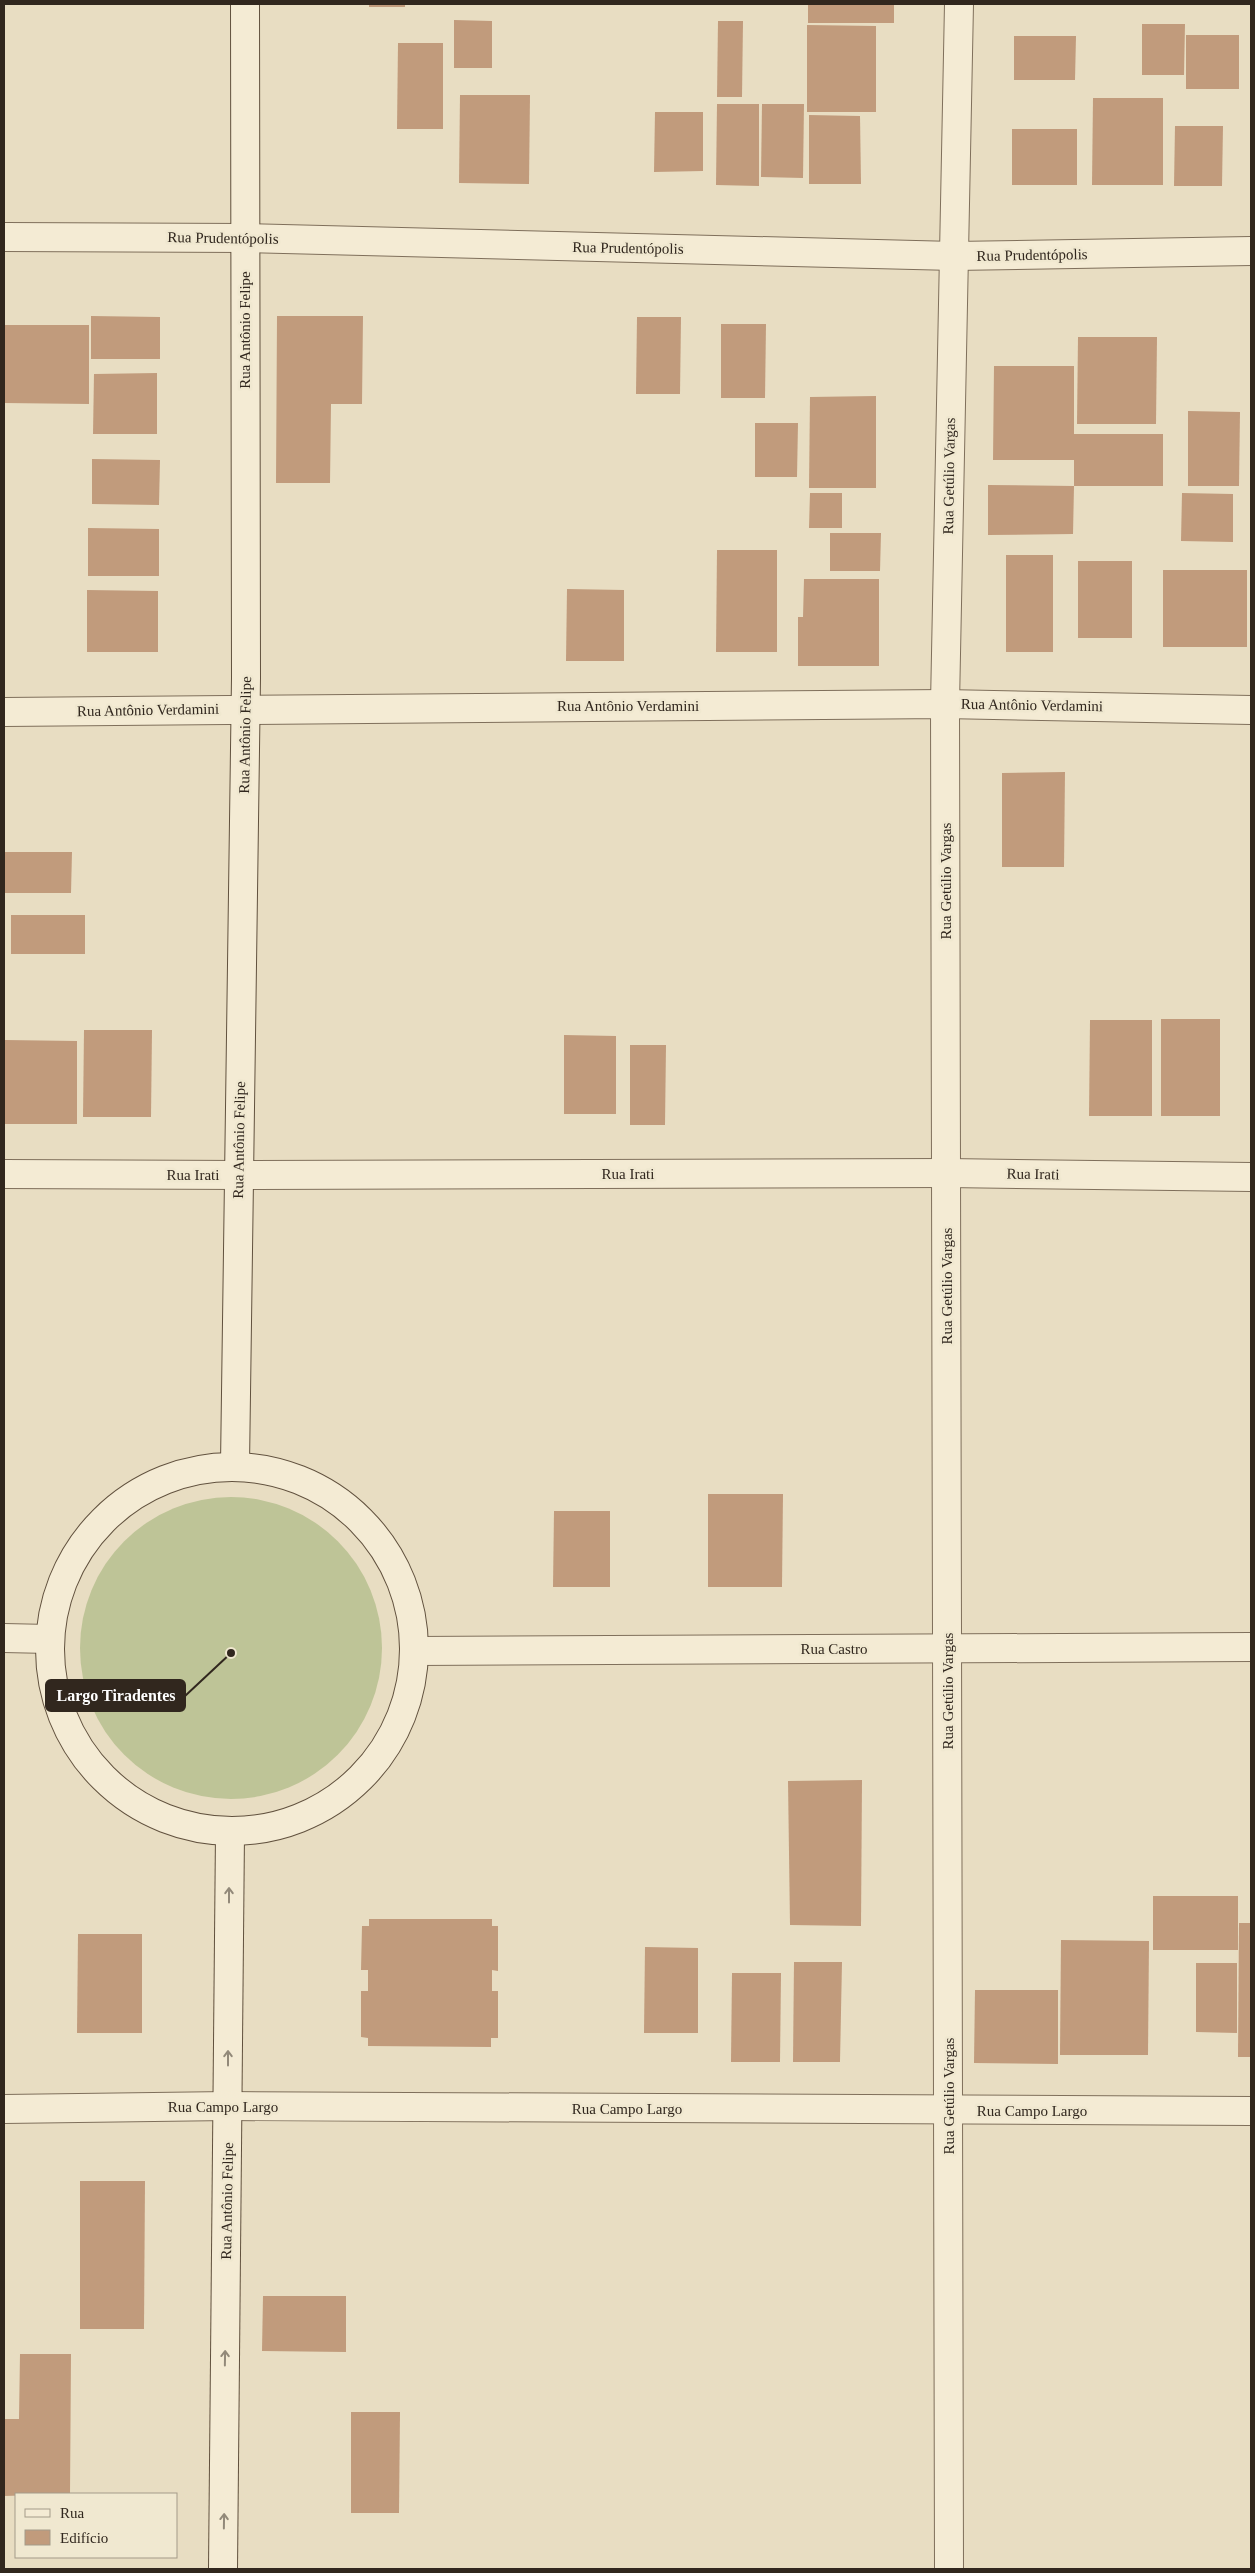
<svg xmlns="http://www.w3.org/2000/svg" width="1255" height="2573" viewBox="0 0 1255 2573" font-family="'Times New Roman',serif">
<rect width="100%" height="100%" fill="#e8ddc2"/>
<!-- green -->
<circle fill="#bec497" cx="231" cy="1648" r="151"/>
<!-- building -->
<g fill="#c19b7c">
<rect x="369" y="4" width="36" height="3"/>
<rect x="808" y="4" width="86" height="19"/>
<polygon points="454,20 492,21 492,68 454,68"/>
<polygon points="718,21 743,21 742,97 717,97"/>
<polygon points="1142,24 1185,24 1184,75 1142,75"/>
<polygon points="807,25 876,26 876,112 807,112"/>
<rect x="1186" y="35" width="53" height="54"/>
<polygon points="1014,36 1076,36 1075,80 1014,80"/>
<polygon points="398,43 443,43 443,129 397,129"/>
<polygon points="460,95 530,95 529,184 459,183"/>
<polygon points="1093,98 1163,98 1163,185 1092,185"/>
<polygon points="717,104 759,104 759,186 716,185"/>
<polygon points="762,104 804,104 803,178 761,177"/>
<polygon points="655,112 703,112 703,171 654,172"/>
<polygon points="809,115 860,116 861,184 809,184"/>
<polygon points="1175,126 1223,126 1222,186 1174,186"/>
<rect x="1012" y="129" width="65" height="56"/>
<polygon points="91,316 160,317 160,359 91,359"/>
<polygon points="277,316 363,316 362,404 331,404 330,483 276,483"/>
<polygon points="637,317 681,317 680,394 636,394"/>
<polygon points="721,324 766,324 765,398 721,398"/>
<polygon points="4,325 89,325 89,404 4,403"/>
<polygon points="1078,337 1157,337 1156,424 1077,424"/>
<polygon points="994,366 1074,366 1074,434 1163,434 1163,486 1074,486 1074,460 993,460"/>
<polygon points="157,373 157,434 93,434 94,374"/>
<polygon points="876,396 876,488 809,488 810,397"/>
<polygon points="1188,411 1240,412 1239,486 1188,486"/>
<polygon points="755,423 798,423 797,477 755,477"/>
<polygon points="92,459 160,460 159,505 92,504"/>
<polygon points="988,485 1074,486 1073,534 988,535"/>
<polygon points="810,493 842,493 842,528 809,528"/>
<polygon points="1182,493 1233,494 1233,542 1181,541"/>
<polygon points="88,528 159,529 159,576 88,576"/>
<polygon points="830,533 881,533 880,571 830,571"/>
<polygon points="717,550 777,550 777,652 716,652"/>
<rect x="1006" y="555" width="47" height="97"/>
<rect x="1078" y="561" width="54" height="77"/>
<rect x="1163" y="570" width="84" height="77"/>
<polygon points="804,579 879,579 879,666 798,666 798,617 803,617"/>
<polygon points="567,589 624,590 624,661 566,661"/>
<polygon points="87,590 158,591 158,652 87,652"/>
<polygon points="1065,772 1064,867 1002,867 1002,773"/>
<polygon points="4,852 72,852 71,893 4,893"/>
<rect x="11" y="915" width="74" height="39"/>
<rect x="1161" y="1019" width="59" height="97"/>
<polygon points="1090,1020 1152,1020 1152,1116 1089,1116"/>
<polygon points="84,1030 152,1030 151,1117 83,1117"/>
<polygon points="564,1035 616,1036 616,1114 564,1114"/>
<polygon points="5,1040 77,1041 77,1124 5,1124"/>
<polygon points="630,1045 666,1045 665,1125 630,1125"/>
<polygon points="708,1494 783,1494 782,1587 708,1587"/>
<polygon points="554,1511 610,1511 610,1587 553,1587"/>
<polygon points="862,1780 861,1926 790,1925 788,1781"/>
<rect x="1153" y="1896" width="85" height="54"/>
<polygon points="369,1919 492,1919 492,1926 498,1926 498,1971 492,1970 492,1991 498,1991 498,2038 491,2038 491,2047 368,2046 368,2038 361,2037 361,1991 368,1991 368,1970 361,1970 362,1926 369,1926"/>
<polygon points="1239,1923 1251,1923 1251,2057 1238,2057"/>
<polygon points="78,1934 142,1934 142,2033 77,2033"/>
<polygon points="1061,1940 1149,1941 1148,2055 1060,2055"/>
<polygon points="645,1947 698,1948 698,2033 644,2033"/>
<polygon points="794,1962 842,1962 840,2062 793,2062"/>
<polygon points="1196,1963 1237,1963 1237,2033 1196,2032"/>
<polygon points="732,1973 781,1973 780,2062 731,2062"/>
<polygon points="975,1990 1058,1990 1058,2064 974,2063"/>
<polygon points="80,2181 145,2181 144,2329 80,2329"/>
<polygon points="263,2296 346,2296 346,2352 262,2351"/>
<polygon points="20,2354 71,2354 70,2494 4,2496 4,2419 19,2419"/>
<polygon points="351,2412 400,2412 399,2513 351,2513"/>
</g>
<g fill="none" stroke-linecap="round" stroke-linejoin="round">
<!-- street casing -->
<g stroke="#7f6f5b" stroke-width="30">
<g id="street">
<polyline points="4,237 245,238 954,256 1251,251"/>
<polyline points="4,712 945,704 1251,710"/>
<polyline points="4,1174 239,1175 947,1173 1251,1177"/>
<polyline points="4,1638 49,1639"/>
<polyline points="416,1651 1251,1647"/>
<polyline points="4,2109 228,2106 1251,2111"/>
<polyline points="949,2569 945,704 959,4"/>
</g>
</g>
<!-- secondary casing -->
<g stroke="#61513e" stroke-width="30">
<g id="secondary">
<polyline points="235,1465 246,678 245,4"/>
<circle cx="232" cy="1649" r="182"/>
<polyline points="223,2569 230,1833"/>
</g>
</g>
<!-- street -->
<use href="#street" stroke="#f4ebd4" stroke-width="28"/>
<!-- secondary -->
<use href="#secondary" stroke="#f4ebd4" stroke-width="28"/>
</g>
<!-- one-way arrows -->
<defs><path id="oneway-shaft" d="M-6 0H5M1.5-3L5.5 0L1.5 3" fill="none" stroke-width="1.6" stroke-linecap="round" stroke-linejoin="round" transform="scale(1.25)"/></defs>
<g stroke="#928979">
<use href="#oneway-shaft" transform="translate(229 1895) rotate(-90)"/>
<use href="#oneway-shaft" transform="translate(228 2058) rotate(-90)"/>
<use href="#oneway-shaft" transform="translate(225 2358) rotate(-89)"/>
<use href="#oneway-shaft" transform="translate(224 2521) rotate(-89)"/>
</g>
<g text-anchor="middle" stroke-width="5" stroke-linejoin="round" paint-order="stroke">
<!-- street labels -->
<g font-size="15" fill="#31271e" stroke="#f0e8d0">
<text transform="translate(223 238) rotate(1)" y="5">Rua Prudentópolis</text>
<text transform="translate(628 248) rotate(1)" y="5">Rua Prudentópolis</text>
<text transform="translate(1032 255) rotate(-1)" y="5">Rua Prudentópolis</text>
<text transform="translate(245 330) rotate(-90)" y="5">Rua Antônio Felipe</text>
<text transform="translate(949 476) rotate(-89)" y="5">Rua Getúlio Vargas</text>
<text transform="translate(1032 705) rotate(1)" y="5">Rua Antônio Verdamini</text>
<text x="628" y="711">Rua Antônio Verdamini</text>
<text transform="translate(148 710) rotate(-1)" y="5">Rua Antônio Verdamini</text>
<text transform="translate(245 735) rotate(-89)" y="5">Rua Antônio Felipe</text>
<text transform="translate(946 881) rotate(-90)" y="5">Rua Getúlio Vargas</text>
<text transform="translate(239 1140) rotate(-89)" y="5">Rua Antônio Felipe</text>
<text x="628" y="1179">Rua Irati</text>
<text transform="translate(1033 1174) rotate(1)" y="5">Rua Irati</text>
<text x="193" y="1180">Rua Irati</text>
<text transform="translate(947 1286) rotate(-90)" y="5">Rua Getúlio Vargas</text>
<text x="834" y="1654">Rua Castro</text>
<text transform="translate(948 1691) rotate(-90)" y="5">Rua Getúlio Vargas</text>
<text transform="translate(949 2096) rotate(-90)" y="5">Rua Getúlio Vargas</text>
<text x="223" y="2112">Rua Campo Largo</text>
<text x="627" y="2114">Rua Campo Largo</text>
<text x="1032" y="2116">Rua Campo Largo</text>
<text transform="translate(227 2201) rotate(-89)" y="5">Rua Antônio Felipe</text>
</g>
</g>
<!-- callouts -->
<path fill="none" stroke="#31271e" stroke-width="2" d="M231 1653L185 1696"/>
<circle fill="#31271e" stroke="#f0e8d0" stroke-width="2" cx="231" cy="1653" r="5"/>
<rect fill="#31271e" stroke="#31271e" stroke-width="2" x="46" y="1680" width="139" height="31" rx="5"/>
<g font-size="16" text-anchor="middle" font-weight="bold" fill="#fff">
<text x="116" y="1701">Largo Tiradentes</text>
</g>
<!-- border -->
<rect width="1255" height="2573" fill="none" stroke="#31271e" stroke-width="10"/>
<!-- legend -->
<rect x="15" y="2493" width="162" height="65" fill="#f0e8d0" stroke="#a49b89"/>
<rect x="25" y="2509" width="25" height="8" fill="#f4ebd4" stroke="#a49b89"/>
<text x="60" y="2518" font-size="15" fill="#31271e">Rua</text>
<rect x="25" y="2530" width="25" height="15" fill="#c19b7c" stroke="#a49b89"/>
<text x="60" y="2543" font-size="15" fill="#31271e">Edifício</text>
</svg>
